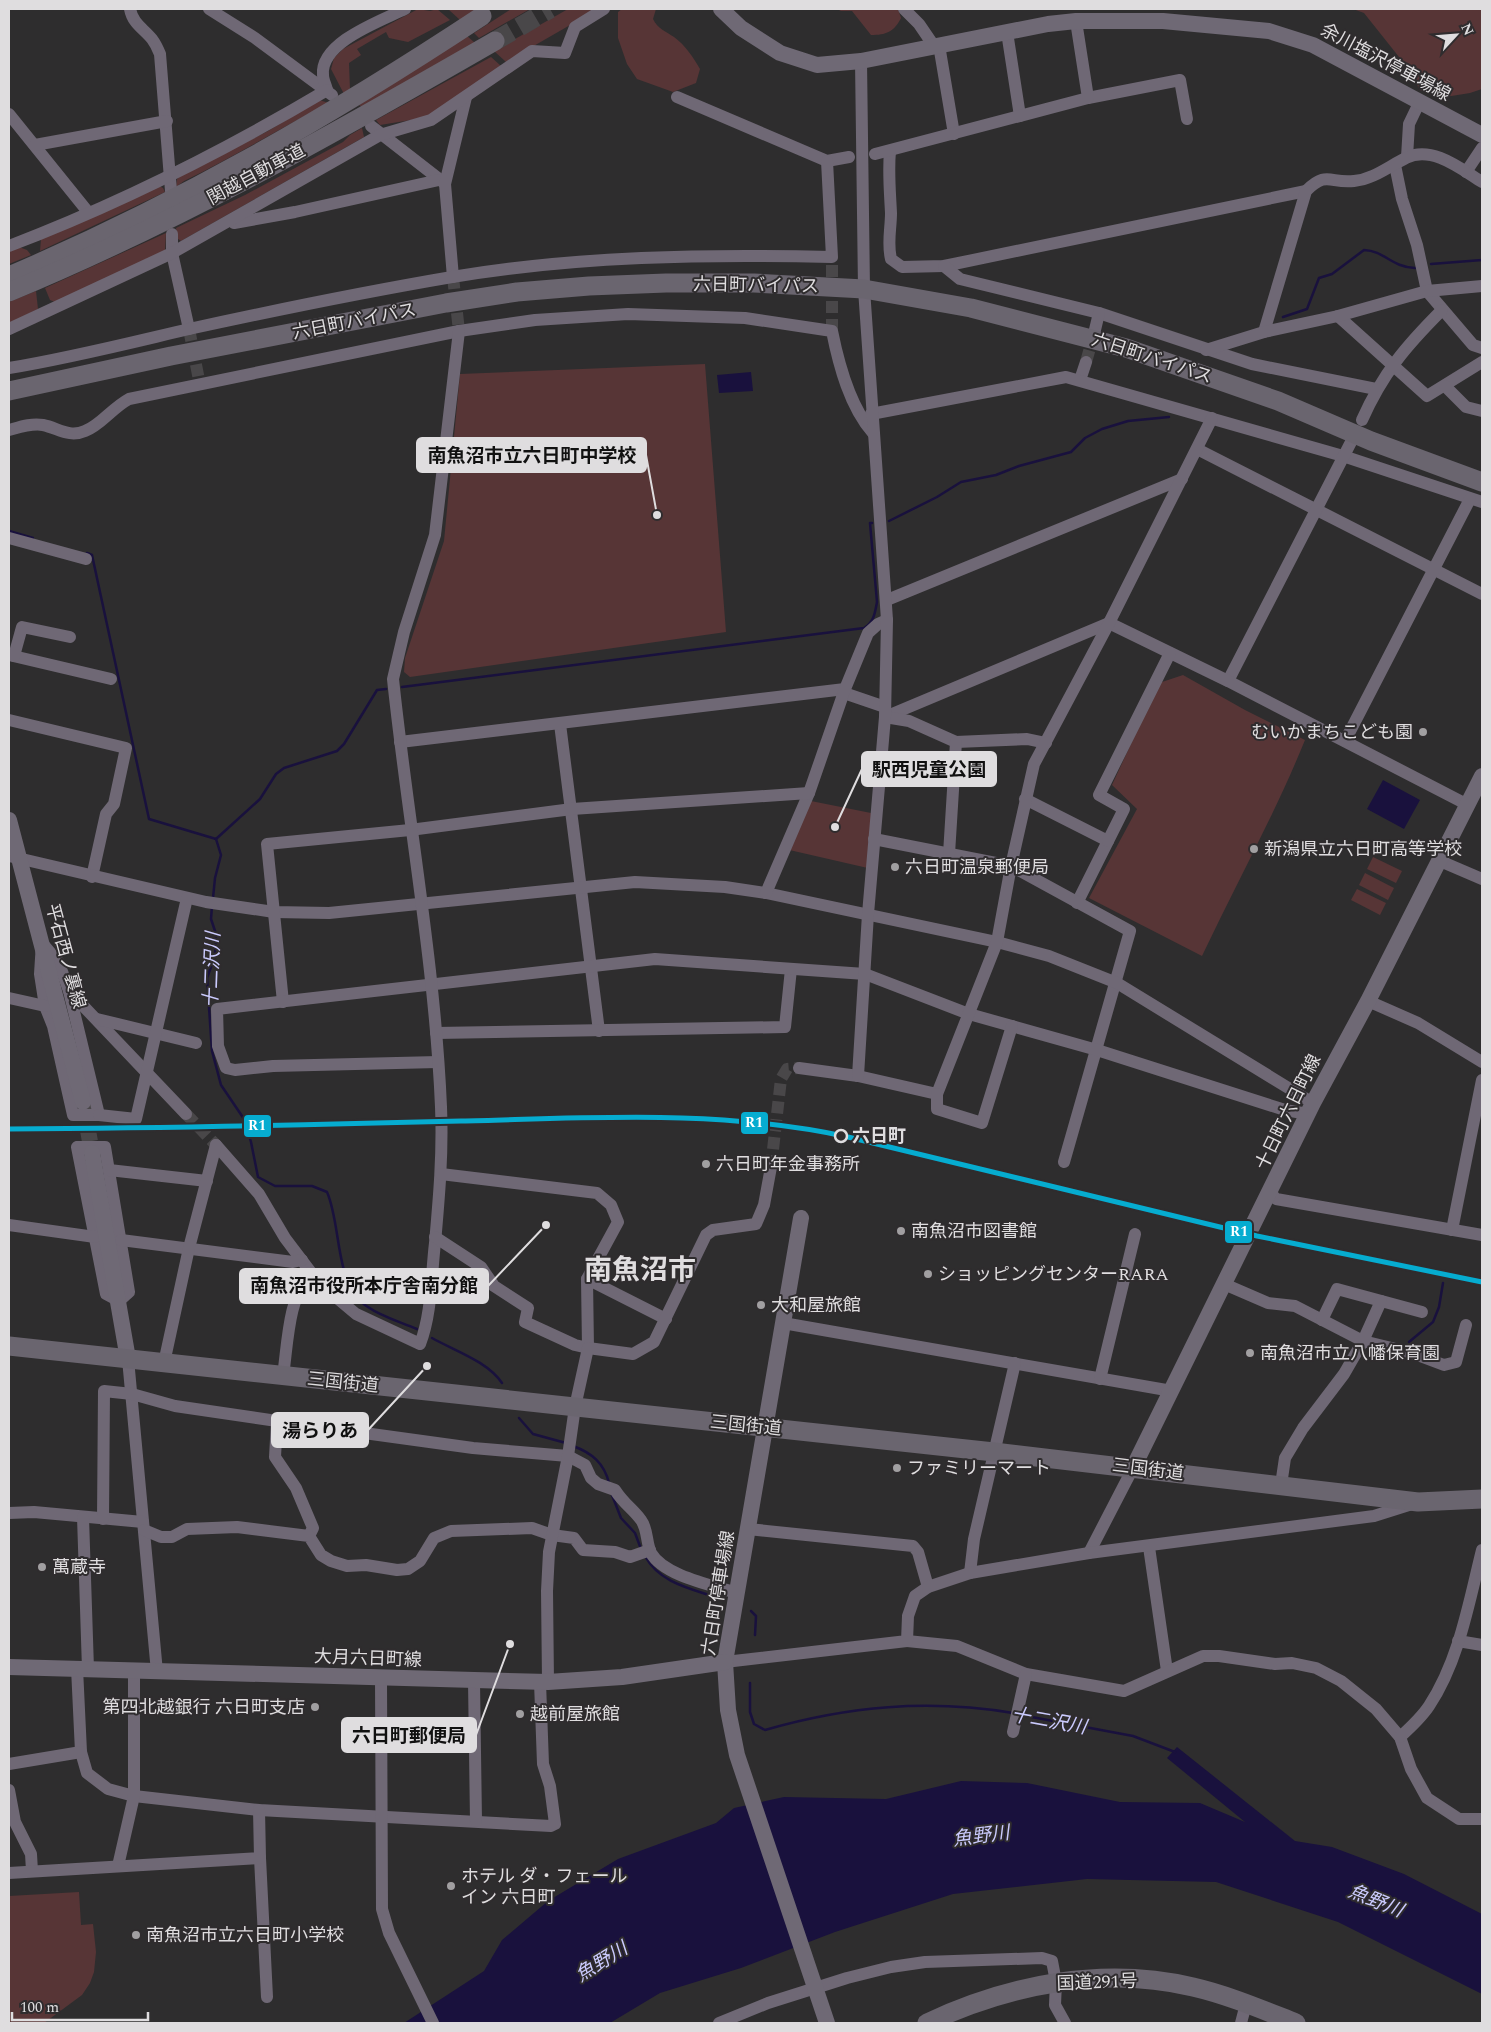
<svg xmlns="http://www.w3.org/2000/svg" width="1491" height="2032" viewBox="0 0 1491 2032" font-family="Spectral,'Noto Sans JP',serif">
<rect width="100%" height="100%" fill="#2e2d2e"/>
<!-- green -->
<g fill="#573536">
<polygon points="418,9 430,11 437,9 450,20 408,42 389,38 386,32 357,49 361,55 349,63 350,90 344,94 331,69 334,58 343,49"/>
<polygon points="448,9 478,9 460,20"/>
<polygon points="511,9 530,9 479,38 474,33"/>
<polygon points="568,9 598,9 506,62 494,51"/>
<path d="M622 9H656L653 19C658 29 665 31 674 37 686 46 693 57 700 69L696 83 673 92 637 79 627 64 618 38V12Z"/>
<path d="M837 9H898L901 18C894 32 886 35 871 35L852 11H841Z"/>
<polygon points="1353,9 1482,9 1482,89 1470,93 1439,98 1420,90 1407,67 1364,13"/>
<polygon points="466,35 475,43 362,107 359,105"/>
<polygon points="491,57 501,66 430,117 380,125 376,120"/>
<path d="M319 100 329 103C282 127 234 157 184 181L176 187 177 179 181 175 268 131Z"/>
<polygon points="362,128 364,137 181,241 178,239 176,228 245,195 343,142 350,135"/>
<polygon points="159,186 163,188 165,192 40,251 41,239"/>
<polygon points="166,233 165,251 57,303 50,300 45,288"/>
<polygon points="19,247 27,250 31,255 9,264 9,251"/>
<polygon points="36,291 38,309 9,324 9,302"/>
<polygon points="705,364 726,632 410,677 404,672 405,658 444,541 460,374"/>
<path d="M1183 675 1245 710 1305 740C1275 814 1236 884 1202 956L1089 898 1137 809 1112 785 1159 683Z"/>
<polygon points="806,800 876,814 872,869 785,849"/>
<polygon points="1373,857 1402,871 1396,883 1367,869"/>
<polygon points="1365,873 1394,888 1388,900 1359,885"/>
<polygon points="1357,889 1386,903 1380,915 1351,900"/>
<polygon points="79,1892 81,1925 93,1924 96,1952 94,1972 90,1983 82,1995 44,2023 9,2023 9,1896"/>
</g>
<!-- water -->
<g fill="#19113d">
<polygon points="751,372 753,391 719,393 717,375"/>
<polygon points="1383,780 1420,800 1404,829 1367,809"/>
<polygon points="1177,1747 1295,1841 1332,1847 1404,1874 1482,1914 1482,1994 1338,1922 1216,1882 1087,1879 953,1894 835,1932 741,1968 660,1993 610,2023 404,2023 484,1971 502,1940 548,1901 618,1859 716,1823 734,1808 784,1797 886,1799 961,1781 1027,1783 1120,1802 1200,1803 1245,1822 1167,1758"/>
</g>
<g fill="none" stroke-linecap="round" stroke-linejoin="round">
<!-- stream -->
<g stroke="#19113d" stroke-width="2.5">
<polyline points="1431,264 1482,260"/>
<path d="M1283 317 1307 309 1319 278 1332 274 1364 250C1385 251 1391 267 1415 268"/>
<polyline points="889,521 937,497 961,482 996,475 1019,466 1071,452 1085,438 1102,429 1128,421 1169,417"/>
<polyline points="9,531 33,538"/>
<polyline points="87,553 92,555 149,819 216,839"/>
<path d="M402 687 864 628C874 622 875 613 877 602L870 523H872"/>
<polyline points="216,839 260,799 276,774 284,768 337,751 344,744 377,690 386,689"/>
<polyline points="213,898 215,878 221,855 216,839"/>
<path d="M212 906 211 919 216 934 215 956 207 978 212 1051 221 1085 244 1119 251 1142 258 1177 275 1186H312L327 1192C342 1226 334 1287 368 1307 382 1317 401 1322 417 1329"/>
<path d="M432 1338C455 1351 487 1361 502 1383"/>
<polyline points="1409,1342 1433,1322 1439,1307 1443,1283"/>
<polyline points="519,1418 533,1434 566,1443"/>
<path d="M573 1446C592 1453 604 1463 609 1483"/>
<polyline points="612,1495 621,1518 635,1533 641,1549"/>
<path d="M645 1556C660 1584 693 1589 721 1599"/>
<polyline points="751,1611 756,1616 755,1635"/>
<path d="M750 1683V1712L754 1724 765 1730C848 1706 928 1699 1013 1713"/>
<polyline points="1021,1715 1133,1736 1175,1752"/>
</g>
<!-- minor-tunnel -->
<g stroke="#494749" stroke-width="12" stroke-dasharray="12 6" stroke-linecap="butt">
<polyline points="453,277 459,331"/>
<polyline points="189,329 200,385"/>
<polyline points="832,331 832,257"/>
<polyline points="1086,362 1094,334"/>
<polyline points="186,1114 216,1145"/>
<polyline points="771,1167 781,1079 787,1069 799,1068"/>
</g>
<!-- major-tunnel -->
<polyline stroke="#494749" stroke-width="16" stroke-dasharray="16 8" stroke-linecap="butt" points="83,1102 92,1153"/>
<!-- highway-tunnel -->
<polyline stroke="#494749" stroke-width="19" stroke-dasharray="19 9" stroke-linecap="butt" points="495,41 550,9"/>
<!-- minor -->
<g stroke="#6f6875" stroke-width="12">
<path d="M130 9C133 24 143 28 152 39 155 43 158 49 160 54L171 191"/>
<polyline points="209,9 255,38 332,95"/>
<polyline points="904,9 919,24 934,46"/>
<polyline points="1007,32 1020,116"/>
<polyline points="939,45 954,134"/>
<path d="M327 90C326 85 323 80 323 75 320 42 381 21 405 9"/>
<polyline points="677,97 827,161 849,157"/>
<polyline points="1088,98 1180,80 1187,119"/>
<polyline points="9,114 88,212"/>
<polyline points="371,126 443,182"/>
<polyline points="35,145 167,121"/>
<path d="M890 151C888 172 890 192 891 213 891 229 887 243 891 259L902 267 944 266 1306 191"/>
<polyline points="875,154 1088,98 1076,21"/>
<polyline points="1407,157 1409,124 1420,101"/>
<polyline points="1395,165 1402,199 1417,245 1427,291 1473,345 1482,348"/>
<polyline points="1466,172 1482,148"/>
<polyline points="234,223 295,212 439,180"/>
<polyline points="172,234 172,253 189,329"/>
<path d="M9 246C119 204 226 150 327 90"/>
<polyline points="944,266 960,279 1099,313 1252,364 1376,389"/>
<polyline points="453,277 445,184 466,97"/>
<polyline points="1338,316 1427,396 1482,362"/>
<polyline points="9,329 172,253 380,135 431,120 532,51 565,53 575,27 604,9"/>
<path d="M1264 332 1306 191C1327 170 1330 184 1354 181 1374 179 1389 166 1406 158 1432 145 1461 169 1482 182"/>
<polyline points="1094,334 1099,313"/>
<polyline points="1206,350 1264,332 1338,316 1427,291 1482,286"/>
<path d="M9 368C70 358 129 343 189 329 276 310 364 292 452 277 577 256 705 254 832 257L827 161"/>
<polyline points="1080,380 1086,362"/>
<polyline points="1445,386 1466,407 1482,411"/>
<polyline points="871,414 1066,377 1343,456 1482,502"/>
<path d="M1362 420C1383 373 1406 346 1442 310"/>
<path d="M9 430C20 427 31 423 43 425 58 428 69 438 85 431 100 426 112 408 129 399L459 331 535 320 628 314 745 318 832 331C839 366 850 407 873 433"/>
<polyline points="1197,449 1482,594"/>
<polyline points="9,538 86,559"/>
<polyline points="887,600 1182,479"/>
<polyline points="9,655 111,679"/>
<polyline points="14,656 22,627 70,637"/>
<polyline points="1228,681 1351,442"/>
<polyline points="844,693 885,707"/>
<polyline points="885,717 1109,623 1228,681 1468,805"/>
<polyline points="885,717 909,721 956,742 1027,739 1046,743"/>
<polyline points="9,720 126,748 114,804 106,814 92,877"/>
<polyline points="560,724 599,1031"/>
<polyline points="1345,741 1470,499"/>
<polyline points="400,742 845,689"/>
<polyline points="1025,799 1108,841 1077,903"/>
<polyline points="874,839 1011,866 1130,931 1064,1162"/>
<polyline points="1108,841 1124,809 1099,795 1170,653"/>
<polyline points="949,854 956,742"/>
<polyline points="9,856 206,902 274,912 329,913 635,882 725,887 766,893 997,942 1049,956 1117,983 1313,1103"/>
<polyline points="1440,861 1482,879"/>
<polyline points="766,893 809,793 845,689 868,633 878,624 887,620"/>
<polygon points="42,943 59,963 69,991 99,1115 73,1115 53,1026 45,1006 40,974"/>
<polyline points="69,991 186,1114"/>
<polyline points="9,998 45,1006"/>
<polyline points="1368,1001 1418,1023 1482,1062"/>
<polyline points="283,1002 267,844 410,830 572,809 809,793"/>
<polyline points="97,1019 196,1043"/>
<polyline points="436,1033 785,1027 791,969"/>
<polyline points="438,1062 273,1066 235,1070 226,1068 218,1046 217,1009 655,959 865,974 969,1014 1097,1050 1285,1110 1308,1114"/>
<polyline points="799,1068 858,1076 937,1094 997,942 1011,866 1034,764 1109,623 1212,418"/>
<polyline points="858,1076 868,914 885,717 887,620 864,289 861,61"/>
<polyline points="937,1094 937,1109 982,1123 1012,1026"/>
<polyline points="99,1115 136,1119 187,898"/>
<path d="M216 1145 259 1194 285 1238 319 1283 356 1314 420 1344C432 1313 431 1276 435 1243 439 1198 443 1153 441 1107 435 964 408 822 393 679L404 632 435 535 459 331"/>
<polygon points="77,1147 105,1147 129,1292 119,1301 106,1294"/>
<polyline points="109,1170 207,1181"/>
<polyline points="1271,1193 1276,1199 1482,1235"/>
<polyline points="9,1225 95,1237"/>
<polyline points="1452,1230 1482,1080"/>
<polyline points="435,1237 481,1267 494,1286 528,1308 525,1322 575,1345 588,1348 587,1279 618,1222 611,1205 597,1193 441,1174"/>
<polyline points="121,1240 293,1262 302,1260"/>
<polyline points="587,1279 666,1319"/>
<polyline points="1224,1284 1268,1303 1295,1306 1363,1341 1412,1353 1444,1365 1456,1362 1466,1325"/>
<polyline points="1322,1320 1337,1289 1422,1312"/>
<polyline points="783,1323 1172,1391"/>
<polyline points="128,1359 157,1672"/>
<polyline points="164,1363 189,1248 216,1145"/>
<path d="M283 1376C288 1341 288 1300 310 1272"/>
<polyline points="1100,1379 1135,1234"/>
<polyline points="277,1421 275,1457 296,1488 313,1528 309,1536"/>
<polyline points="1281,1485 1285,1458 1303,1428 1344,1374 1363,1341 1381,1301"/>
<polyline points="9,1513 34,1512 143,1522"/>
<polyline points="83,1517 88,1669"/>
<path d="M103 1519 104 1391 132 1394 175 1406 277 1421 473 1448 568 1456 585 1465 591 1478 598 1484 615 1490C624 1504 632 1508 641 1520 648 1529 646 1543 651 1553 664 1576 712 1585 737 1593"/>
<polyline points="748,1529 913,1546 918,1552 928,1587"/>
<polyline points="144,1530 161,1537 172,1537 187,1529 237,1527 309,1536 321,1555 331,1561 347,1566 366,1565 397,1570 408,1569 420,1561 434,1538 451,1531 532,1528 552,1535 574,1538 583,1550 615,1552 630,1557 650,1550"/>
<polyline points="1149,1547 1167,1671"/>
<polyline points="1089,1553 1133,1468"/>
<polyline points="970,1573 974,1539 1015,1363"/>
<polyline points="907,1641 957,1646 1026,1674 1124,1691 1203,1656 1219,1656 1275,1664 1292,1663 1316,1668 1341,1681 1376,1709 1400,1737 1411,1769 1427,1798 1459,1819 1482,1819"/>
<polyline points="1458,1641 1482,1645"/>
<polyline points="725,1662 907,1641 908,1616 915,1596 928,1587 970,1573 1089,1553 1374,1516 1412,1504"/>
<polyline points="77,1668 81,1752 87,1773 108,1789 134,1796 259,1810 551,1826 555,1824 550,1786 543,1764 540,1682"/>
<polyline points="381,1679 382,1909 389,1933 433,2023"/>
<polyline points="474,1681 476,1821"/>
<polyline points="548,1682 547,1591 549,1552 568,1456 575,1407 588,1348 633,1354 654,1342 706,1235 713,1230 756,1224 764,1205 771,1167"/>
<polyline points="1013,1732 1026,1674"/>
<path d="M1400 1737C1410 1728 1421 1718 1429 1706 1459 1661 1469 1602 1482 1550"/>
<polyline points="9,1764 81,1752"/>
<polyline points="9,1790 15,1822 31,1854 32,1871"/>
<polyline points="260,1858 267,1997"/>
<polyline points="118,1866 134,1796 134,1671"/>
<polyline points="9,1873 260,1858 259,1810"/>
<polyline points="719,2023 768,2003 847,1978 891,1967 925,1962 1042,1958 1052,1961 1056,1982 1055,2005 1065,2023"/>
<polyline points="1241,2023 1246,2004"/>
</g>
<!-- major -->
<g stroke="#6f6975" stroke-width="16">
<polyline points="721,9 741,28 780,53 817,65 861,61 1048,24 1076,21 1163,21 1269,31 1313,45 1482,135"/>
<polyline points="9,820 83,1102"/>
<polyline points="92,1153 128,1359"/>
<polyline points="801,1218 725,1662 728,1710 737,1755 827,2023"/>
<polyline points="1133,1468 1313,1103 1368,1001 1482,776"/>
<polyline points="9,1667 548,1682 622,1677 725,1662"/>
</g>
<!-- highway -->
<g stroke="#6a656f" stroke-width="19">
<path d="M9 276C178 204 329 117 482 16"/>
<path d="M9 292C178 222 337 132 495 41"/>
<polyline points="9,391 171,356 446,303 517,292 589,286 666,283 754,283 864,289 971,308 1126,348 1278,401 1371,441 1482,482"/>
<polyline points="9,1346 994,1452 1418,1502 1482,1499"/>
<path d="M927 2023C1010 1984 1103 1966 1193 1987 1228 1995 1263 2010 1296 2023"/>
</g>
<!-- rail-1 casing -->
<g stroke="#2f2c2e" stroke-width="9">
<path id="rail-1" d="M9 1129C160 1128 310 1125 461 1121 590 1118 720 1109 848 1137L1257 1236 1482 1282"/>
</g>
<!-- rail-1 -->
<use href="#rail-1" stroke="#06acd0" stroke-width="5"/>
</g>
<!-- markers -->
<g fill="#a19fa1" stroke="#2f2c2e" stroke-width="2">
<circle cx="1423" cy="732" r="5"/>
<circle cx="1254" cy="849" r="5"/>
<circle cx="895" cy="867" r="5"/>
<circle cx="706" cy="1164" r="5"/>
<circle cx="901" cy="1231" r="5"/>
<circle cx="928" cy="1274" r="5"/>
<circle cx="761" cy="1305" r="5"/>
<circle cx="1250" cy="1353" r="5"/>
<circle cx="897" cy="1468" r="5"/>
<circle cx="42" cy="1567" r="5"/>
<circle cx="315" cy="1707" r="5"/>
<circle cx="520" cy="1714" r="5"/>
<circle cx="451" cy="1886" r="5"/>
<circle cx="136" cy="1935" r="5"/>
</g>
<circle fill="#2f2c2e" stroke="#dfdddf" stroke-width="2.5" cx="841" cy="1136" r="6"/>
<g text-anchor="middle" stroke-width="4" stroke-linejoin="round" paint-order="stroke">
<!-- street labels -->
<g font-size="18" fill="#dfdddf" stroke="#2f2c2e">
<text transform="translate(1386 62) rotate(28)" y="6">余川塩沢停車場線</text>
<text transform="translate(256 174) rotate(-28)" y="6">関越自動車道</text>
<text transform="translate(756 285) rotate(1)" y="6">六日町バイパス</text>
<text transform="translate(354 321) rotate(-11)" y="6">六日町バイパス</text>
<text transform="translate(1152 358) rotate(18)" y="6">六日町バイパス</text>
<text transform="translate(66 956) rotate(75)" y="6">平石西ノ裏線</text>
<text transform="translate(1288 1112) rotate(-64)" y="6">十日町六日町線</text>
<text transform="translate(343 1382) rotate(6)" y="6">三国街道</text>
<text transform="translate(746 1425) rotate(6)" y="6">三国街道</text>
<text transform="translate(1148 1469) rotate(7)" y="6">三国街道</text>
<text transform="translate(718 1593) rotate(-81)" y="6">六日町停車場線</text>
<text transform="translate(368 1658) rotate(2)" y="6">大月六日町線</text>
<text transform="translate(1097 1982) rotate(-2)" y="6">国道291号</text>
</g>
<!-- poi labels -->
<g font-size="18" fill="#dfdddf" stroke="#2f2c2e" text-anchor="start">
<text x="1413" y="738" text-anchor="end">むいかまちこども園</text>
<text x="1264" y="855">新潟県立六日町高等学校</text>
<text x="905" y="873">六日町温泉郵便局</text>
<text x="716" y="1170">六日町年金事務所</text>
<text x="911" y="1237">南魚沼市図書館</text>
<text x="938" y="1280">ショッピングセンターRARA</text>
<text x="771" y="1311">大和屋旅館</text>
<text x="1260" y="1359">南魚沼市立八幡保育園</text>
<text x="907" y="1474">ファミリーマート</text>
<text x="52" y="1573">萬蔵寺</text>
<text x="305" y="1713" text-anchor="end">第四北越銀行 六日町支店</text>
<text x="530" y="1720">越前屋旅館</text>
<text x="461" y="1882">ホテル ダ・フェール<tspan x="461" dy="21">イン 六日町</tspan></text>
<text x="146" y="1941">南魚沼市立六日町小学校</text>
</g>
<!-- stop labels -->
<g font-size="18" font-weight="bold" fill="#dfdddf" stroke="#2f2c2e" text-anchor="start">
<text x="852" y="1142">六日町</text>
</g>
<!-- water labels -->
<g font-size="19" font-style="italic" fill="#cbcbfe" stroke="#2f2c2e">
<text transform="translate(211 970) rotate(-88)" y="7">十二沢川</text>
<text transform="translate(1049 1720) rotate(10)" y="7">十二沢川</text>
<text transform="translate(981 1835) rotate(-7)" y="7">魚野川</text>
<text transform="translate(1376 1900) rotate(22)" y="7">魚野川</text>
<text transform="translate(601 1961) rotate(-32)" y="7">魚野川</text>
</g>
<!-- town labels -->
<g font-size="28" font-weight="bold" fill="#dfdddf" stroke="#2f2c2e">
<text x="640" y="1279">南魚沼市</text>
</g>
</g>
<!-- callouts -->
<path fill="none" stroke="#dfdddf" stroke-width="2" d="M657 515L646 455M835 827L862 769M546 1225L488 1286M427 1366L368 1430M510 1644L476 1735"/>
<g fill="#dfdddf" stroke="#2f2c2e" stroke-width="2">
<circle cx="657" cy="515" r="5"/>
<circle cx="835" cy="827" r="5"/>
<circle cx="546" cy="1225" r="5"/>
<circle cx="427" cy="1366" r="5"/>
<circle cx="510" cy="1644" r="5"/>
</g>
<g fill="#dfdddf" stroke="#dfdddf" stroke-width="2">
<rect x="417" y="438" width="229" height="34" rx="5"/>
<rect x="862" y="752" width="134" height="34" rx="5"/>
<rect x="240" y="1269" width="248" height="34" rx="5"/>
<rect x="272" y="1413" width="96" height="34" rx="5"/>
<rect x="342" y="1718" width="134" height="34" rx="5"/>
</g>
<g font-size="19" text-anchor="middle" font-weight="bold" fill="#111">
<text x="532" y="462">南魚沼市立六日町中学校</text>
<text x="929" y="776">駅西児童公園</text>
<text x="364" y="1292">南魚沼市役所本庁舎南分館</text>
<text x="320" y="1437">湯らりあ</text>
<text x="409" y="1742">六日町郵便局</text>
</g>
<g stroke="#2f2c2e" stroke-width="2">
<rect x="740" y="1111" width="29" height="24" rx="5" fill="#06acd0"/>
<rect x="243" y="1114" width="29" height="24" rx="5" fill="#06acd0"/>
<rect x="1224" y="1220" width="29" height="24" rx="5" fill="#06acd0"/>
</g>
<g font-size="14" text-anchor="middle" font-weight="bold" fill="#fff">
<text x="754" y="1127">R1</text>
<text x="257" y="1130">R1</text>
<text x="1239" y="1236">R1</text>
</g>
<!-- border -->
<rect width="1491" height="2032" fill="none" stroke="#dfdddf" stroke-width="20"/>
<!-- north arrow -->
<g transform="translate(1456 35) rotate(64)" stroke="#2f2c2e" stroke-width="4" paint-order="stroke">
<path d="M0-4L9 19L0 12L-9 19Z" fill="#dfdddf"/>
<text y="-8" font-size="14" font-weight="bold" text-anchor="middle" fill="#dfdddf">N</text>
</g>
<!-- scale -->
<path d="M12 2012v8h136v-8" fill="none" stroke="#dfdddf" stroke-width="2.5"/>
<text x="20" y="2012" font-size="15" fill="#dfdddf" stroke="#2f2c2e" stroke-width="4" paint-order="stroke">100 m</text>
</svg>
